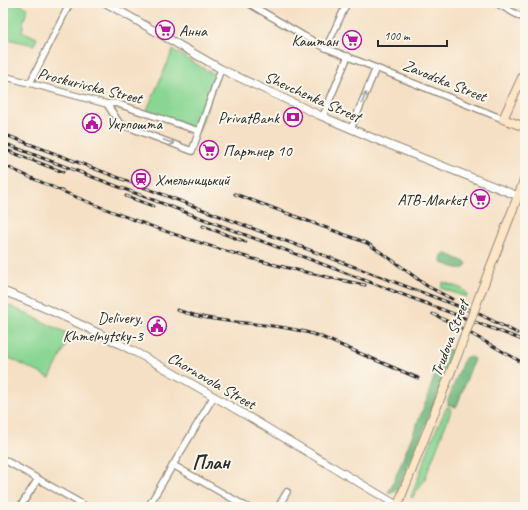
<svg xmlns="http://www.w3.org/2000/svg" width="528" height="510" viewBox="0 0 528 510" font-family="Caveat,sans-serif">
<rect width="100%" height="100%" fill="#fbf7ec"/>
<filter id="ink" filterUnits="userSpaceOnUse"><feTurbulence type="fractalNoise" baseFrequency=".025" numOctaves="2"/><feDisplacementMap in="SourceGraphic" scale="8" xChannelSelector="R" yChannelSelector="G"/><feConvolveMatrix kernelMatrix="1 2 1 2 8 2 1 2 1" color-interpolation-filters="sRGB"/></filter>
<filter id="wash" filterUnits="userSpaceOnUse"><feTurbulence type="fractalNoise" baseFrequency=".012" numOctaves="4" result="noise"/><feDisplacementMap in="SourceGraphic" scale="16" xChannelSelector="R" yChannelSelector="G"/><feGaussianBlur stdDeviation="0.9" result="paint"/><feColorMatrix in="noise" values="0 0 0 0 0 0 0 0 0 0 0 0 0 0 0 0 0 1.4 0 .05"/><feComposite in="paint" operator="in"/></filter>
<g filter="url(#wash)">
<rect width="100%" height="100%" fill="#f5e0c5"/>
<!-- green -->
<g fill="#89d593" stroke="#5a805f">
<polygon points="3,3 17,3 28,8 23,23 24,24 22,31 37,38 34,45 3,38 3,16 5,14 6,11 3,10"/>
<polygon points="173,50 218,77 199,131 146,112"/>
<polygon points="443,282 463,289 468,294 466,297 441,288"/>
<polygon points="6,304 71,335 50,378 3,355 3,310"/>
<polygon points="447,407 450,408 451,411 424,481 412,498 411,497 435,432"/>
</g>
<!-- forest -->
<g fill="#6eb67d" stroke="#4c7054">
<path d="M445 253 467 263C465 267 464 269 460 269L442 263 441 260 442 255Z"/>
<polygon points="443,348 455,351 454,352 426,424 397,491 391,493 388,492 391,488 427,399"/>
<polygon points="466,357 470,357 474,359 472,365 458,403 456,407 448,405 448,400 463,361"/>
</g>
</g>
<g filter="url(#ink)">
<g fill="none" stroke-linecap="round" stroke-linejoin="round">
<!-- minor casing -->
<g stroke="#908678" stroke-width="8">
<g id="minor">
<polyline points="248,3 304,36 326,48 503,119"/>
<polyline points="496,3 525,19"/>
<polyline points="326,48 347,3"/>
<polyline points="3,76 107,104 115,103 199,131"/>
<polyline points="30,83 70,3"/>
<polyline points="107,104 120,124 192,151 221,69"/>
<polyline points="323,116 348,56"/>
<polyline points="351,129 376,68"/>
<polyline points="3,459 87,507"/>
<polyline points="173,465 247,507"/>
<polyline points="20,507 38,479"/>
<polyline points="148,507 214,396"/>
<polyline points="278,507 287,492"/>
</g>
</g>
<!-- tertiary casing -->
<g stroke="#908678" stroke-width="9">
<g id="tertiary">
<polyline points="106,3 221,69 319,115 382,142 518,196"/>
<path d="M3 291C95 326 180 376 264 426 309 453 355 480 400 507"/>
</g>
</g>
<!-- secondary casing -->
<g stroke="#908678" stroke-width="10">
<g id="secondary">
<polyline points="525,71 503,119 525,127"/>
<polyline points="482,289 525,178"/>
<polyline points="397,507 457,356"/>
</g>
</g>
<!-- minor -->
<use href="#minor" stroke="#fff" stroke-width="5.5"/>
<!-- tertiary -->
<use href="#tertiary" stroke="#fff" stroke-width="7"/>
<!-- secondary -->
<use href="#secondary" stroke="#fde5c5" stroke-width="8"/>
<!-- rail casing -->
<g stroke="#2b2b2b" stroke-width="3">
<g id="rail">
<polyline points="3,134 479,314 517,333"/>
<polyline points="3,143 525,341"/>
<polyline points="3,149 63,172"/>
<path d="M3 165C83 202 165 234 250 258 288 269 326 277 365 285"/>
<polyline points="235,194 367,243 392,260 427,286 452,299"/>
<polyline points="126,196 153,206"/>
<polyline points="203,226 246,242"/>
<path d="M177 310C189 314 200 317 213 319 248 325 284 324 319 336L418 378"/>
<polyline points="433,314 459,327 525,364"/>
</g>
</g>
<!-- rail -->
<use href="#rail" stroke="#fbf7ec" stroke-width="1.5" stroke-dasharray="4.5" stroke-linecap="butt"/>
<!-- secondary-bridge casing -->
<g stroke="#908678" stroke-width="10" stroke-linecap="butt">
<polyline id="secondary-bridge" points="457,356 482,289"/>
</g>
<!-- secondary-bridge -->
<use href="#secondary-bridge" stroke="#fde5c5" stroke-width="8"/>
</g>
<!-- one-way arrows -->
<defs><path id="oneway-shaft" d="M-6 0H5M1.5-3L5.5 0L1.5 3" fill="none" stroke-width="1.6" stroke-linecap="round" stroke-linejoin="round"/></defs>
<g stroke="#a0a0a0">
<use href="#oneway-shaft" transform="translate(364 98) rotate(-68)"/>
<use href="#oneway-shaft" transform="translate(169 142) rotate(21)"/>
</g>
</g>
<!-- icons -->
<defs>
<g id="supermarket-ring" transform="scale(1)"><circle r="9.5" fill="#fbf7ec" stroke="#b5179e" stroke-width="1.5"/><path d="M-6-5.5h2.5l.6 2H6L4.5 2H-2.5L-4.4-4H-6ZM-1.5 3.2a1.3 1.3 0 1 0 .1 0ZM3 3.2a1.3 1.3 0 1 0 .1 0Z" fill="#b5179e"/></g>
<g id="bank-ring" transform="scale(1)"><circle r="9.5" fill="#fbf7ec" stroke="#b5179e" stroke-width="1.5"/><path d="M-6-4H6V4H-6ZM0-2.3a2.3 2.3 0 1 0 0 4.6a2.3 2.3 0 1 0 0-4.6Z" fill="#b5179e"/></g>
<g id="civic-ring" transform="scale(1)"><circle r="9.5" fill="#fbf7ec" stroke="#b5179e" stroke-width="1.5"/><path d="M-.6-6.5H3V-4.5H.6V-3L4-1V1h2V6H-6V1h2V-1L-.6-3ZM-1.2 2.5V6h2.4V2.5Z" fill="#b5179e"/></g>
<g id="station-ring" transform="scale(1)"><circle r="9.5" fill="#fbf7ec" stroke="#b5179e" stroke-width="1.5"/><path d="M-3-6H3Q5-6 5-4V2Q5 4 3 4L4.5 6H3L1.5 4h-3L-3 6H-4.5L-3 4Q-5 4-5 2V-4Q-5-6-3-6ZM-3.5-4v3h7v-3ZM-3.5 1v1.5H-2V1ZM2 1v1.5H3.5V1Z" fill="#b5179e"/></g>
</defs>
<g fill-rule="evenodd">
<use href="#supermarket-ring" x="165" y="30"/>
<use href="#supermarket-ring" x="352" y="40"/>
<use href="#bank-ring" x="293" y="117"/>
<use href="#civic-ring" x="92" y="123"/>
<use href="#supermarket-ring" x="209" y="150"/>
<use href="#station-ring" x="141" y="179"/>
<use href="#supermarket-ring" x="480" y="199"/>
<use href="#civic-ring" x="157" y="326"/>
</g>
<g text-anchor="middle" stroke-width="4" stroke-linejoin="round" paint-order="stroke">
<!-- poi labels -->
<g font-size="16" fill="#2b2b2b" stroke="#fbf7ec" text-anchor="start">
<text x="179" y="36">Анна</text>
<text x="338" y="46" text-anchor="end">Каштан</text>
<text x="279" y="123" text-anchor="end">PrivatBank</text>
<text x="106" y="129">Укрпошта</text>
<text x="223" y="156">Партнер 10</text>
<text x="155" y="185">Хмельницький</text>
<text x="466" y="205" text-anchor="end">ATB-Market</text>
<text x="143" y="323" text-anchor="end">Delivery,<tspan x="143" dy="18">Khmelnytsky-3</tspan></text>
</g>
<!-- street labels -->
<g font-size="16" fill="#2b2b2b" stroke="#fbf7ec">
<text transform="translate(445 80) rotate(22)" y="6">Zavodska Street</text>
<text transform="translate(90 85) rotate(14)" y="6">Proskurivska Street</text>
<text transform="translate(313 96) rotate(24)" y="6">Shevchenka Street</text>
<text transform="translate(449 338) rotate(-69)" y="6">Trudova Street</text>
<text transform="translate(212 380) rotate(30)" y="6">Chornovola Street</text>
</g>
<!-- district labels -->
<g font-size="20" font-weight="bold" fill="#2b2b2b" stroke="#fbf7ec">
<text x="211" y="469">План</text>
</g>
</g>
<!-- margin -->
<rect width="528" height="510" fill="none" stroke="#fbf7ec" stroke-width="16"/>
<!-- scale -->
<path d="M378 40v6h69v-6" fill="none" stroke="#2b2b2b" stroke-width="2"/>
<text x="384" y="40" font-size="12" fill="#2b2b2b" stroke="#fbf7ec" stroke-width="3" paint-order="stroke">100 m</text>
</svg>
